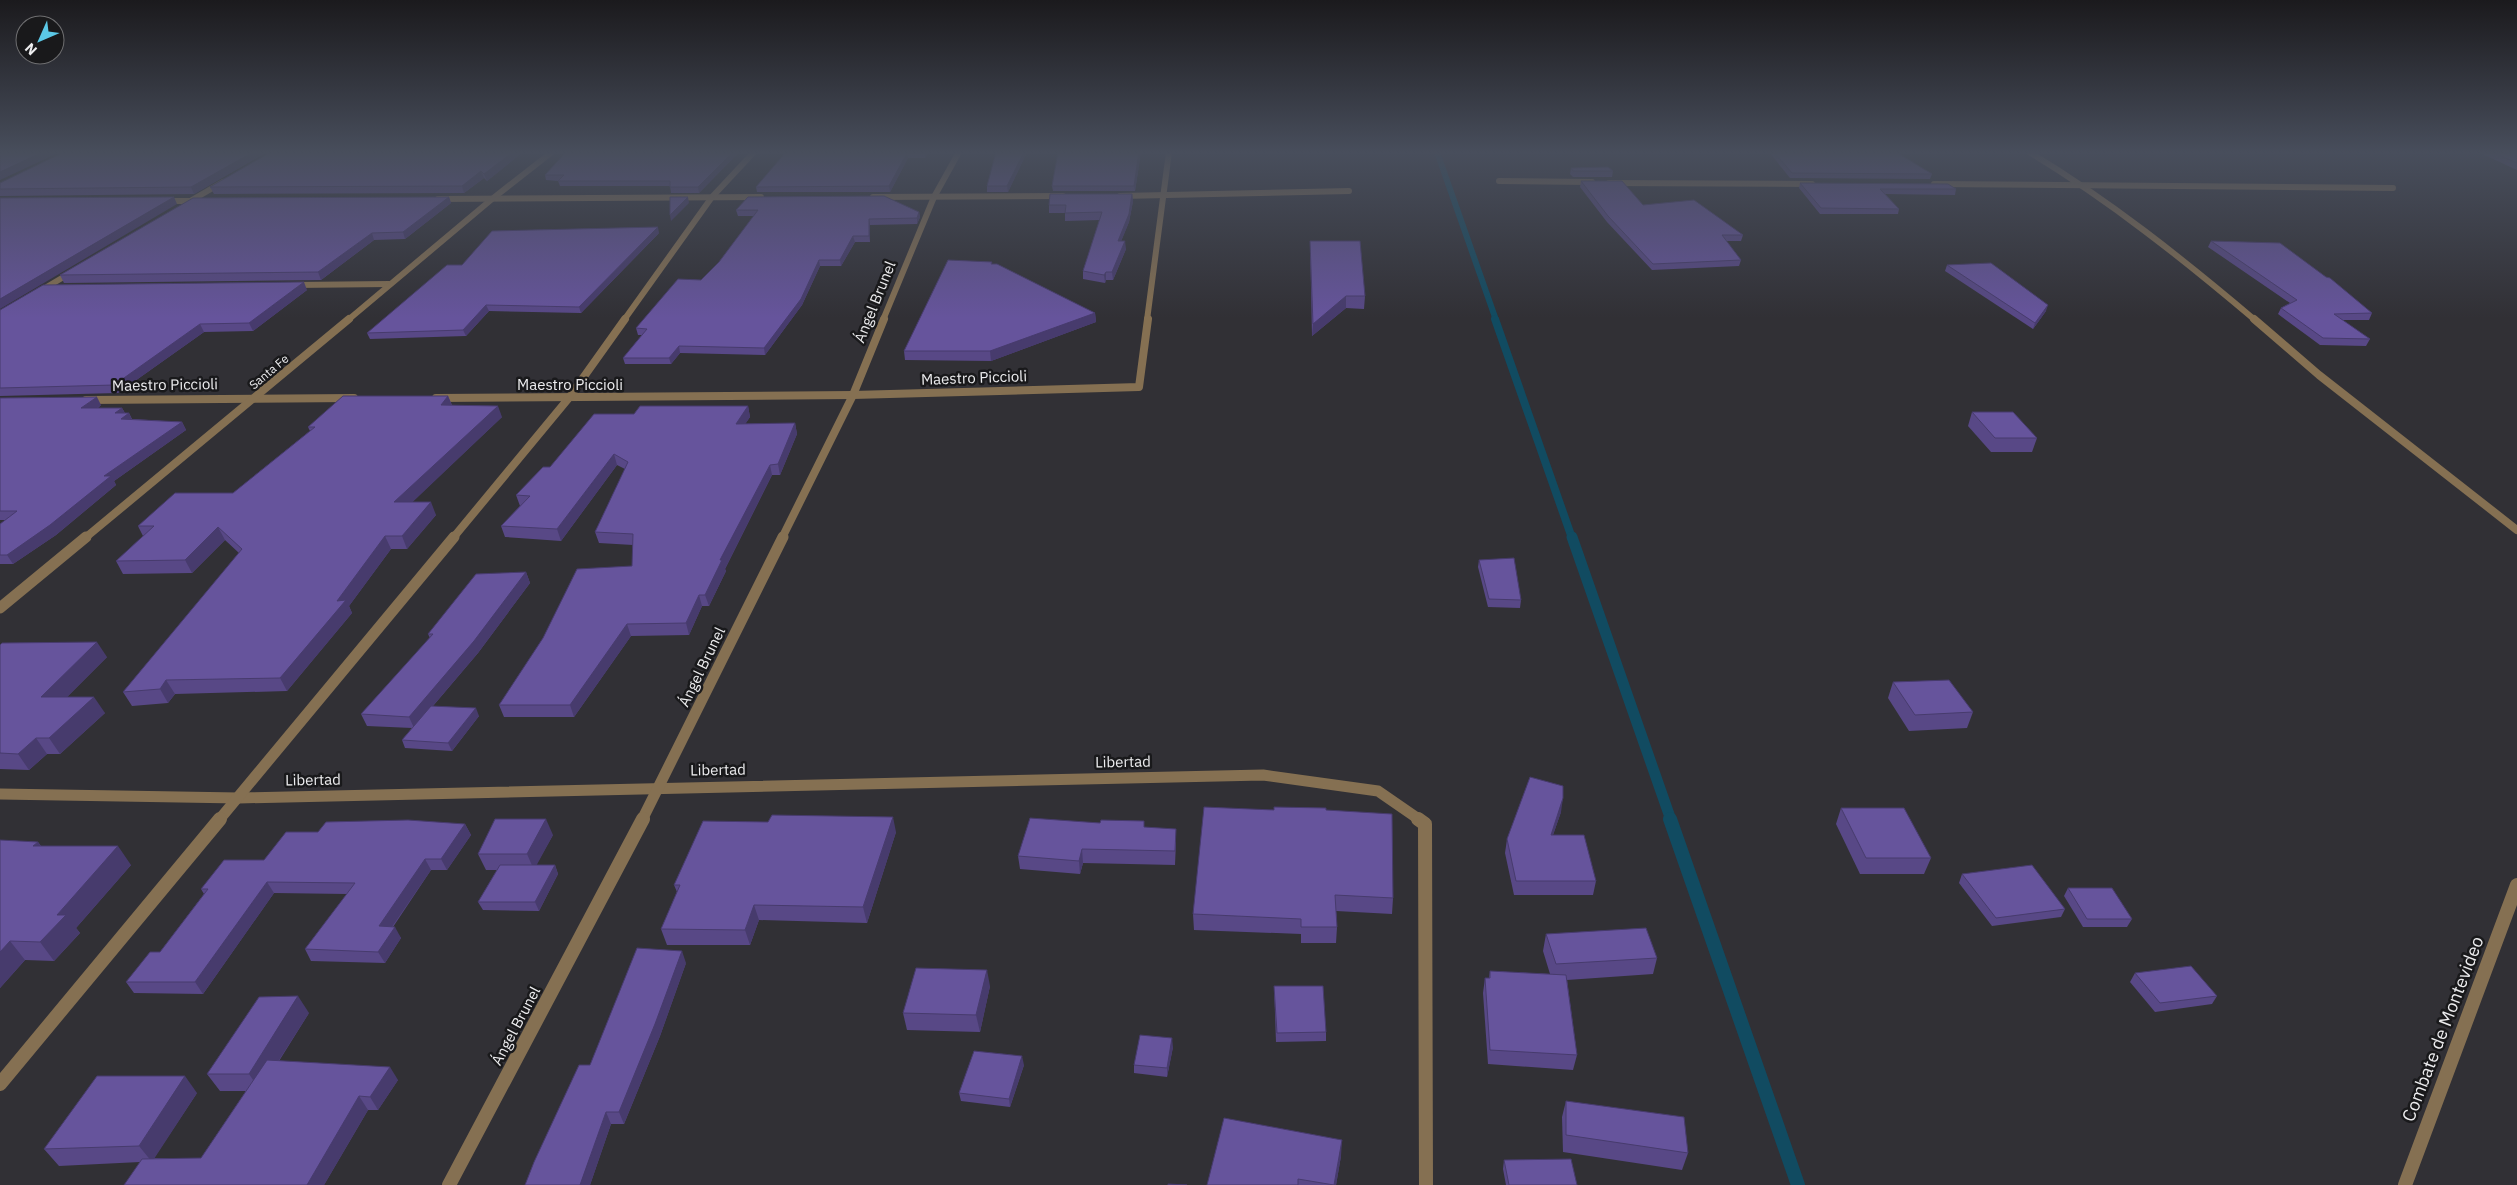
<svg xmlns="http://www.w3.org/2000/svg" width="2517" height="1185" viewBox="0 0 2517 1185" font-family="'IBM Plex Sans',sans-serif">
<rect width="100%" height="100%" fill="#313035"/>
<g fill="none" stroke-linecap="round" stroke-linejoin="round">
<!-- stream-far3 -->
<polyline stroke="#114b61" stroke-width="6" points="1437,152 1496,320"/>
<!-- stream-far2 -->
<polyline stroke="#114b61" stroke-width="8" points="1495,319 1572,538"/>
<!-- stream-far1 -->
<polyline stroke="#114b61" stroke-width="11" points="1572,537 1671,820"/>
<!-- stream -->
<polyline stroke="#114b61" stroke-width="14" points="1670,819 1798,1185"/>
<!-- minor-far3 -->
<g stroke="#857052" stroke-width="6">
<path d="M2029 152C2110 201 2183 259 2255 320"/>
<polyline points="1499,181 1592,182"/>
<polyline points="1609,183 1812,184"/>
<polyline points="1934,184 2393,188"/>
<polyline points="1120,196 1349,191"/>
<polyline points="873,197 1063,196"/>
<polyline points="438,199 761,197"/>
<polyline points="192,200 223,182"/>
<polyline points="163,201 201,201"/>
<polyline points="293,285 389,284"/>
<polyline points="40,291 72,272"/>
<polyline points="348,320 492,199 552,152"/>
<polyline points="624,320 712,197 754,152"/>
<polyline points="883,320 934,197 959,152"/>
<polyline points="1147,320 1169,152"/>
</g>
<!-- minor-far2 -->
<g stroke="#857052" stroke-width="8">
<polyline points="2254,319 2319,375 2517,530"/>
<polyline points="436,398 853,395 1139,387 1148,319"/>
<polyline points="86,400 354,398"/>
<polyline points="85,538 349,319"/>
<polyline points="453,538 568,399 625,319"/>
<polyline points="782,538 853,395 884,319"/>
</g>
<!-- minor-far1 -->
<g stroke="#857052" stroke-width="11">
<polyline points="0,608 86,537"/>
<polyline points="0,794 239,798 1263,775 1378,791 1420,820"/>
<polyline points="219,820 454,537"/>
<polyline points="642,820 783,537"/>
</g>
<!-- minor -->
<g stroke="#857052" stroke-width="14">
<polyline points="1418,819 1425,824 1426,1185"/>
<polyline points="0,1084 220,819"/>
<polyline points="449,1185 643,819"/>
<polyline points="2405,1185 2517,885"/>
</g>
</g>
<!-- wall -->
<g fill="#584886">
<polygon points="267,152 194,194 0,196 0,183"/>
<polygon points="523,152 487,181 484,178 464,193 214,194 210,187"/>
<polygon points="566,152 739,152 699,193 671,193 670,186 560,186 558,181 546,180 545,175"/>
<polygon points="786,152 929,152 925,158 908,158 890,192 757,192 756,187"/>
<polygon points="1027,152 1008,192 987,192 987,186"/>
<polygon points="1058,152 1141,152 1135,191 1053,191 1052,186"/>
<polygon points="1769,152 1896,152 1932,174 1930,179 1790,178"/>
<polygon points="2478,152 2517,152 2517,170"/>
<polygon points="1571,168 1613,171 1612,177 1573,177 1570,174"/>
<polygon points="1581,181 1643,205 1743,235 1741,241 1726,241 1741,260 1739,266 1652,270 1607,222 1580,187"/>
<polygon points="1800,183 1956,189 1955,195 1885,194 1899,209 1898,214 1820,214 1799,188"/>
<polygon points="1132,194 1133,201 1129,222 1121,241 1126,249 1113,280 1106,280 1105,283 1083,279 1083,271 1100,220 1065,221 1065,213 1049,213 1049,205"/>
<polygon points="449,197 451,203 405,239 374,240 321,280 64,283 60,275"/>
<polygon points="736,210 919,212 920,217 917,224 870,225 870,242 855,242 841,266 820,266 802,305 765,355 680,353 671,364 625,364 623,358 642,335 638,335 636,328 701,280 719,262 754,216 738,216"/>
<polygon points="659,233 581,313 489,311 466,336 370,339 367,333 462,265"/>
<polygon points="1310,241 1365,296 1364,309 1346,308 1312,336"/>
<polygon points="2211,241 2372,313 2369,320 2342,320 2370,339 2366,346 2320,345 2278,314 2281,308 2290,303 2208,247"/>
<polygon points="992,262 992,264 1095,313 1096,322 991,361 905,360 904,351"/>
<polygon points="1947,265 2046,311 2033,329 1945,271"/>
<polygon points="307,290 253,331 204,332 118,393 0,396 0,310"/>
<polygon points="448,396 452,405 502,417 412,502 436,515 407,549 391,549 349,606 352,613 287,691 175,694 168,703 132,706 123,692 239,553 225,540 192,573 123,574 116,561 143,536 138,526 233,493 310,431 308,427"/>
<polygon points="0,398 101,405 98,408 122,408 125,413 129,413 132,419 182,422 186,430 114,481 116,485 56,535 13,564 0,564 0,524 6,520 0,520"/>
<polygon points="748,406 750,417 745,424 795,423 797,434 780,475 772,475 725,569 726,571 709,606 702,606 689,635 631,636 574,717 504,717 499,705 632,566 633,545 599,543 595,532 625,469 617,465 561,541 505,537 501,526 520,506 516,495 550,467 634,414"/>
<polygon points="1972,412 2037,438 2032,452 1991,452 1968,426"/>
<polygon points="1479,560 1521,600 1520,608 1488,607 1478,567"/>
<polygon points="526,572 530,583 478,653 433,706 479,716 452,751 405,748 402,740 412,728 367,726 361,714 430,638 428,634"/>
<polygon points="0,645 107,657 67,697 105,713 60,754 47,754 29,770 0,769"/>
<polygon points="1893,682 1973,712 1967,728 1909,731 1888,698"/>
<polygon points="1841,808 1931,858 1924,874 1860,874 1836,824"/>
<polygon points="1274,810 1326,810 1393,898 1392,914 1336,911 1337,927 1336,943 1301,943 1301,934 1194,930 1193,914"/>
<polygon points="1561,812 1553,835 1596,881 1593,895 1514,895 1505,853 1507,839"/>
<polygon points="465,824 471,835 447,870 431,870 393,927 401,938 385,963 311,961 305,949 347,894 274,893 203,994 134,993 126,982 160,952 204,894 201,889 264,860 318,832"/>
<polygon points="1145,827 1176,842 1175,865 1083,863 1080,874 1020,869 1018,856"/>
<polygon points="896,832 867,923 759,920 750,945 667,945 661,929 677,892 674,885"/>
<polygon points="553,835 536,865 555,865 558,874 539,911 483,910 478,902 497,870 486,870 478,854"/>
<polygon points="0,840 38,842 41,846 131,865 76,928 80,933 54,961 25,960 0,988"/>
<polygon points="1962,874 2065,909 2061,917 1992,926 1959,883"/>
<polygon points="2068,888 2132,919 2127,927 2083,927 2064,896"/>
<polygon points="1546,934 1657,958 1653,974 1567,980 1577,1055 1573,1070 1488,1064 1483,993 1485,978 1489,978 1490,971 1550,974 1543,951"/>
<polygon points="686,963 660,1036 624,1124 611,1124 590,1185 590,1065"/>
<polygon points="2135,973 2217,996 2212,1004 2155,1012 2130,982"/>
<polygon points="990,986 980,1032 907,1030 903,1013"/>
<polygon points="1274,986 1326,1032 1326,1041 1276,1042"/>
<polygon points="309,1013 279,1061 398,1080 378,1110 368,1110 324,1185 140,1162 59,1166 44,1149 197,1093 154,1158 201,1158 246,1091 220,1091 207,1074"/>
<polygon points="1173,1047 1167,1077 1134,1073 1134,1065"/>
<polygon points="1024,1065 1010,1107 961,1101 959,1093"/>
<polygon points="1566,1101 1688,1153 1682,1170 1563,1152 1562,1117"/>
<polygon points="1341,1156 1336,1185 1207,1185"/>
<polygon points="1504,1160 1577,1185 1506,1185 1503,1169"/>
</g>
<!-- shaded-wall -->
<g fill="#473b6d">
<polygon points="43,152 60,152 0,180 0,172"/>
<polygon points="253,152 267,152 194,194 191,187"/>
<polygon points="513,152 523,152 487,181 484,174"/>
<polygon points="733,152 739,152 699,193 698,187"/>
<polygon points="925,152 929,152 925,158"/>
<polygon points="1024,152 1027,152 1008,192 1007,186"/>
<polygon points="1139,152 1141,152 1135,191 1134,186"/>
<polygon points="907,153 908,158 890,192 889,186"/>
<polygon points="481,171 484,178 464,193 462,186"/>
<polygon points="1132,194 1133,201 1129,222 1118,249 1118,241"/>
<polygon points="174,197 177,204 0,309 0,299"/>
<polygon points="449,197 451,203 405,239 403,232"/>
<polygon points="688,197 689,203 671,221 670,215"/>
<polygon points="919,212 920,217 917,224 917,218"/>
<polygon points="869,219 870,225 870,242 869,236"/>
<polygon points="658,227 659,233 581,313 579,307"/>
<polygon points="372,233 374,240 321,280 318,272"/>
<polygon points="853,236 855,242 841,266 840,260"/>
<polygon points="1125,241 1126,249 1113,280 1112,272"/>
<polygon points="819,260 820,266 802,305 765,355 764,348"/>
<polygon points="1106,272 1106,280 1105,283 1104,275"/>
<polygon points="304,282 307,290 253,331 249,323"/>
<polygon points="1346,296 1346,308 1312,336 1313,324"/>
<polygon points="486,305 489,311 466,336 463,330"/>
<polygon points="2048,305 2046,311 2033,329 2035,323"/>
<polygon points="1095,313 1096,322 991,361 990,351"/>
<polygon points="200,324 204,332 118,393 114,385"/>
<polygon points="679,346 680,353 671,364 669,358"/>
<polygon points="448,396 453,408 441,405"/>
<polygon points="97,397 101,405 86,417 81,408"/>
<polygon points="498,406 502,417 399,515 394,502"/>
<polygon points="748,406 750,417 738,435 736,424"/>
<polygon points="122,408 126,415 129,413 133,422 125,428 115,413"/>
<polygon points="182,422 186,430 114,481 116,485 56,535 13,564 7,555 104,476"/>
<polygon points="795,423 797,434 780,475 778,464"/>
<polygon points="614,454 617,465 561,541 557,529"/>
<polygon points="770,465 772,475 725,569 726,571 709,606 705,595 720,560"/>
<polygon points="431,502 436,515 407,549 402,536"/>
<polygon points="218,527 225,540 192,573 185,560"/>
<polygon points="385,536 391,549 349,606 352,613 287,691 280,678"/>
<polygon points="526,572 530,583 478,653 414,728 409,717"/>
<polygon points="699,595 702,606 689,635 686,623"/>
<polygon points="627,624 631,636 574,717 570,705"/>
<polygon points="97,642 107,657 52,712 41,697"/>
<polygon points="166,680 175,694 168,703 160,689"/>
<polygon points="94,697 105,713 60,754 49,738"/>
<polygon points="476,708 479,716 452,751 448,743"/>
<polygon points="36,738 47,754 29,770 18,754"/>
<polygon points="1563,798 1561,812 1548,849 1551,835"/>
<polygon points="893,817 896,832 867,923 863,907"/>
<polygon points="546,819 553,835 534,870 527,854"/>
<polygon points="465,824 471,835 447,870 441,859"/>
<polygon points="38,842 51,861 33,846"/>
<polygon points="118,846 131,865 76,928 80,933 54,961 40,942 57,915"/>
<polygon points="1082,849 1083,863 1080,874 1079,861"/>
<polygon points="425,859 431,870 385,937 379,926"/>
<polygon points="555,865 558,874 539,911 535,902"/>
<polygon points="267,882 274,893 203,994 195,982"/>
<polygon points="754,905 759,920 750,945 745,930"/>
<polygon points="395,927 401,938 385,963 378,952"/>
<polygon points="10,941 25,960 0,988 0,952"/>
<polygon points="682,951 686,963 660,1036 624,1124 619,1112"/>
<polygon points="987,970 990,986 980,1032 976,1015"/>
<polygon points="298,996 309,1013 260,1090 249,1074"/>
<polygon points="1172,1038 1173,1047 1167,1077 1167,1068"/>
<polygon points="1022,1056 1024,1065 1010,1107 1009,1099"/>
<polygon points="390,1067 398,1080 378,1110 370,1097"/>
<polygon points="185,1076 197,1093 152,1162 139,1146"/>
<polygon points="359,1096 368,1110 324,1185 307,1185"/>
<polygon points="606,1112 611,1124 590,1185 580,1185"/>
<polygon points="1342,1140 1341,1156 1336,1185 1334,1185"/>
</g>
<!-- building -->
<g fill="#66549c" stroke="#473b6d">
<polygon points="0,152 43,152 0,172"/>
<polygon points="64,152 253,152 191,187 0,189 0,183"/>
<polygon points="271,152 513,152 484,174 481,171 462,186 210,187"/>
<polygon points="566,152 733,152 698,187 670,187 670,181 558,181 564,175 545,175"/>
<polygon points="786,152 925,152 925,153 907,153 889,186 756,187"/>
<polygon points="996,152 1024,152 1007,186 987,186"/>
<polygon points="1058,152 1139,152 1134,186 1052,186"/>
<polygon points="1774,152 1896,152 1932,174 1792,173"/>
<polygon points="2492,152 2517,152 2517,163"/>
<polygon points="1608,167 1613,171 1573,171 1571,168"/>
<polygon points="1581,181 1622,181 1643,205 1694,200 1743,235 1722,235 1741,260 1653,264 1608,216"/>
<polygon points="1800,183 1948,184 1956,189 1880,189 1899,209 1821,208"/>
<polygon points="1050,194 1132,194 1129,214 1118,241 1125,241 1112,272 1106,272 1104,275 1083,271 1102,212 1065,213 1066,205 1049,205"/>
<polygon points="884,196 919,212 917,218 869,219 869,236 853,236 840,260 819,260 801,299 764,348 679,346 669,358 623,358 647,329 636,328 678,279 701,280 719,262 758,210 736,210 748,197"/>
<polygon points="174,197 0,299 0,198"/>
<polygon points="449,197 403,232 372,233 318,272 60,275 193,198"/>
<polygon points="670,197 688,197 670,215"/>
<polygon points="658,227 579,307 486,305 463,330 367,333 447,265 462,265 492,231"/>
<polygon points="1310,241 1360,241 1365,296 1346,296 1313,324"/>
<polygon points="2211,241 2280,243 2326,277 2330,278 2372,313 2334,314 2370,339 2323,338 2281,308 2297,300"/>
<polygon points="948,260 992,262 991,264 997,264 1095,313 990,351 904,351"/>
<polygon points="1991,263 2048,305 2035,323 1947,265"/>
<polygon points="304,282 249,323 200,324 114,385 0,388 0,310 43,285"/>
<polygon points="343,396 448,396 441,405 498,406 394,502 431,502 402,536 385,536 337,601 346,600 280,678 166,680 160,689 123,692 242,549 218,527 185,560 116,561 154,526 138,526 175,493 233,493 315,427 308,427"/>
<polygon points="97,397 81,408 122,408 115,413 129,413 121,419 182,422 104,476 111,476 50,525 7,555 0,555 0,524 17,511 0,511 0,398"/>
<polygon points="640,406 748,406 736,424 795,423 778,464 770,465 720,560 722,560 705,595 699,595 686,623 627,624 570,705 499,705 543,638 577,569 632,566 633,534 595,532 628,462 614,454 557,529 501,526 530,496 516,495 543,467 550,467 594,414 634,414"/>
<polygon points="1972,412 2013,412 2037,438 1995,438"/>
<polygon points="1514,558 1521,600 1489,599 1479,560"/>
<polygon points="526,572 474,641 409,717 361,714 433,634 428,634 476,574"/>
<polygon points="97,642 41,697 94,697 49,738 36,738 18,754 0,753 0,645 2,643"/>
<polygon points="1949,680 1973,712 1915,715 1893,682"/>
<polygon points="431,706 476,708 448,743 402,740"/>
<polygon points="1530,777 1563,786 1563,798 1551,835 1584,835 1596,881 1516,881 1507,839"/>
<polygon points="1204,807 1274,810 1274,807 1326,808 1326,810 1392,814 1393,898 1335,895 1337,927 1301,927 1301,919 1193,914"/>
<polygon points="1841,808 1904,808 1931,858 1866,858"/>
<polygon points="772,815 893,817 863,907 754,905 745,930 661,929 680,885 674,885 703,821 768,822"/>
<polygon points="1030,818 1100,823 1101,820 1144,821 1144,827 1176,829 1175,851 1082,849 1079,861 1018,856"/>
<polygon points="495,819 546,819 527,854 478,854"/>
<polygon points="408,820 465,824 441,859 425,859 379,926 395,927 378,952 305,949 355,883 267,882 195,982 126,982 150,952 160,952 208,889 201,889 224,860 264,860 286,832 318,832 326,822"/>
<polygon points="0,840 38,842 33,846 118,846 57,915 66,915 40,942 10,941 0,952"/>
<polygon points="500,865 555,865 535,902 478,902"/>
<polygon points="2032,865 2065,909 1996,918 1962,874"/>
<polygon points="2068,888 2112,888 2132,919 2087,919"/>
<polygon points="1646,928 1657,958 1556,964 1546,934"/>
<polygon points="637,948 682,951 655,1024 619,1112 606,1112 580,1185 525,1185 534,1162 579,1065 590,1065"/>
<polygon points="2191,966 2217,996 2160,1003 2135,973"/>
<polygon points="916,968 987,970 976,1015 903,1013"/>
<polygon points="1490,971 1566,975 1577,1055 1490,1050 1485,978 1490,978"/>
<polygon points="1274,986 1323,986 1326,1032 1277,1033"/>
<polygon points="298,996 249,1074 207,1074 259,997"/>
<polygon points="1140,1035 1172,1038 1167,1068 1134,1065"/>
<polygon points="974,1051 1022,1056 1009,1099 959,1093"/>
<polygon points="267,1060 390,1067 370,1097 359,1096 307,1185 124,1185 142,1159 201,1158"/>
<polygon points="97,1076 185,1076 139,1146 44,1149"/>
<polygon points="1566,1101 1684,1117 1688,1153 1566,1135"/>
<polygon points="1224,1118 1342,1140 1334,1185 1298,1179 1298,1185 1207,1185"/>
<polygon points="1571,1159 1577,1185 1509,1185 1504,1160"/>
<polygon points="1168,1184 1187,1185 1168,1185"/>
</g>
<!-- sky -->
<linearGradient id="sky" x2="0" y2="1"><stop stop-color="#1b1a1d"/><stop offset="0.48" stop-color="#484e5c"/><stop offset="1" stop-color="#484e5c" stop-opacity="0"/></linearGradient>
<rect width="2517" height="318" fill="url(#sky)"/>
<g text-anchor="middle" stroke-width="5" stroke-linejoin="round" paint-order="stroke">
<!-- far-street labels -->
<g font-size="12" fill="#ededef" stroke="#19191b">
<text transform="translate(269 372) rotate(-40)" y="4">Santa Fe</text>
</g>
<!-- street labels -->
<g font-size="15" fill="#ededef" stroke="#19191b">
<text transform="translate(875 302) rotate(-68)" y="5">Ángel Brunel</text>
<text transform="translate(974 378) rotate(-2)" y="5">Maestro Piccioli</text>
<text transform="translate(165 385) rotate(-1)" y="5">Maestro Piccioli</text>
<text x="570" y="390">Maestro Piccioli</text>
<text transform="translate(702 667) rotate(-64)" y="5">Ángel Brunel</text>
<text transform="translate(1123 762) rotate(-1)" y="5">Libertad</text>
<text transform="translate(718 770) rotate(-1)" y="5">Libertad</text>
<text transform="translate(313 780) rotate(-1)" y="5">Libertad</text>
<text transform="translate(516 1026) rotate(-62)" y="5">Ángel Brunel</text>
</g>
<!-- near-street labels -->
<g font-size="18" fill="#ededef" stroke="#19191b">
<text transform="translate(2443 1029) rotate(-69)" y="6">Combate de Montevideo</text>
</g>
</g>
<!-- north arrow -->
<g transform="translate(40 40) rotate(225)"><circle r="24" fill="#19191b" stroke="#6e6e70"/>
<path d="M0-4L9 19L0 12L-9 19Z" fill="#5bc8e6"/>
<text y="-8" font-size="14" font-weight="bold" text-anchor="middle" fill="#ededef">N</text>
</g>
</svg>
